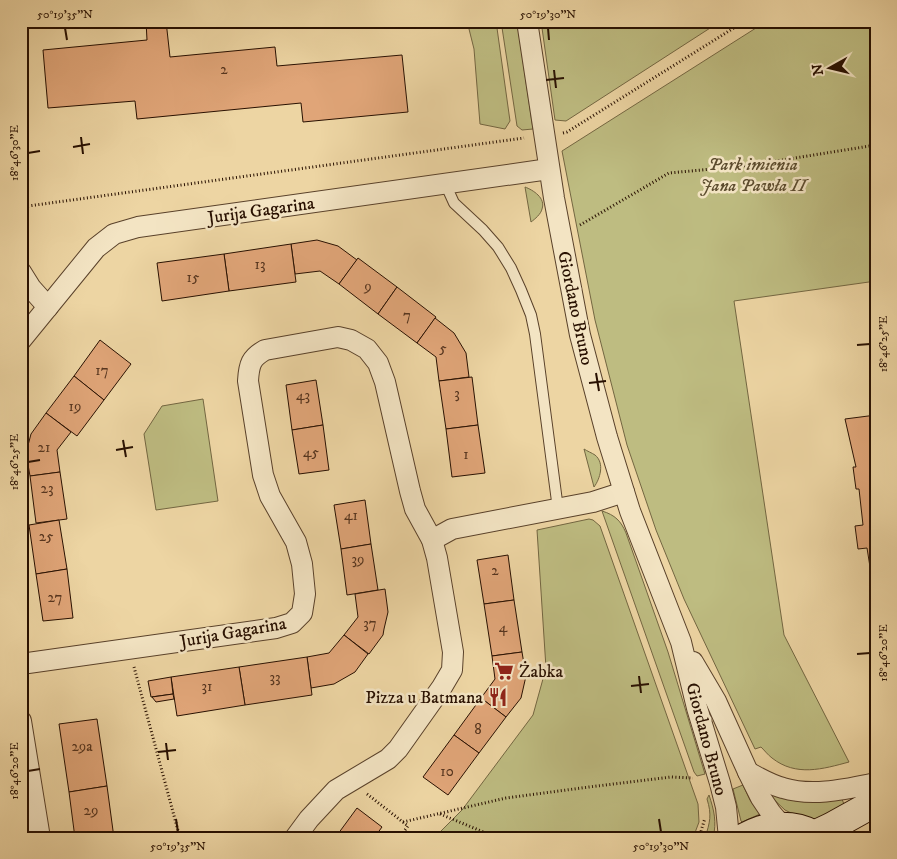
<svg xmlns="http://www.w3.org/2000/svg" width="897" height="859" viewBox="0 0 897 859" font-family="'IM FELL DW Pica',serif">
<rect width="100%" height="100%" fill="#edd5a3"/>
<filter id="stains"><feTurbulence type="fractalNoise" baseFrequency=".004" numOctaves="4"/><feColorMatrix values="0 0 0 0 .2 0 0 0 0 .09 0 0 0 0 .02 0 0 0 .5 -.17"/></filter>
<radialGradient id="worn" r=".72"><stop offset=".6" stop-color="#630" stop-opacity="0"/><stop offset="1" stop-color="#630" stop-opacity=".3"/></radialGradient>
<!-- green -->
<g fill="#bebc81" stroke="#736641">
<polygon points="467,21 496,21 510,121 505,129 480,124 474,49"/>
<polygon points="501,21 517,21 533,129 522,130 517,126"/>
<polygon points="541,21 721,21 566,121 555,120"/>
<path d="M767 21H876V281L734 301 784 635 849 762C823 769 796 777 772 758 768 755 765 751 761 747L755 749 684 599 656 530 627 445 595 320 562 151Z"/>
<path d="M525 187C533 190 546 198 542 209 541 214 535 219 531 222Z"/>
<polygon points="203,399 218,501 156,510 144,434 162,406"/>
<path d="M584 449C587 451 592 453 595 455 605 463 600 479 594 487Z"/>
<path d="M602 511C615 515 621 521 626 533L668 652 705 774 697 776 694 772Z"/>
<polygon points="589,519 593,520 600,526 698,804 699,822 693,838 434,838 462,810 533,715 546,668 537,530"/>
<polygon points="743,785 750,800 760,814 742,822 741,821 733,789"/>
<path d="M768 792C799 805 808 803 841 797L847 811 821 819H812L793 814 785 810 768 794Z"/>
<path d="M709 795C714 810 717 822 713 838H705C710 822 712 815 707 799Z"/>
</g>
<!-- building -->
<g fill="#e0a578" stroke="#281001">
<polygon points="146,21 166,21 170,57 275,47 277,66 402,55 408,112 303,122 301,103 137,119 135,101 48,108 43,50 147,40"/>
<polygon points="317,240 338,246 357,260 339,284 320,271 295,274 291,244"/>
<polygon points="291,244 296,282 229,291 224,254"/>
<polygon points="224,254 229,291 162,301 157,263"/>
<polygon points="358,258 397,287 378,314 339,284"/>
<polygon points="397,287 436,317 417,343 378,314"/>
<polygon points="435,318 454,333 466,353 469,377 439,381 436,357 417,343"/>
<polygon points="100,340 131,364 104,400 74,376"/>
<polygon points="74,376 104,400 77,436 46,413"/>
<polygon points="472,377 478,425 446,429 439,381"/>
<polygon points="316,380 323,425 292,430 286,385"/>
<polygon points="46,413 71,432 57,450 60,472 30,476 26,453 31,434"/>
<polygon points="876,415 876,605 867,548 858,549 855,526 863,525 859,489 856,489 853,467 856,467 845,419"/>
<polygon points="323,425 329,470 299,474 292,430"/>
<polygon points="478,425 485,473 452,477 446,429"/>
<polygon points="60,472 67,519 36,523 30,476"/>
<polygon points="365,500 371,544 341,549 334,505"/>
<polygon points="59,520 67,569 36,574 29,525"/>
<polygon points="371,544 378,590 347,595 341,549"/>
<polygon points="508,555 514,600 484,604 477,560"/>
<polygon points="67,569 73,618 43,621 36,574"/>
<polygon points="385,589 388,612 384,629 383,635 369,654 344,635 358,617 355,594"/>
<polygon points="514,600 522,652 492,656 484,604"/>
<polygon points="344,635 368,654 355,672 334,684 311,688 307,657 329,653"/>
<polygon points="522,652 526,676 521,698 506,717 481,698 495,679 492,656"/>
<polygon points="307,657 312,695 245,705 239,667"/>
<polygon points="239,667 245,705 177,716 171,677"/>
<polygon points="171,677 173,694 151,697 148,681"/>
<polygon points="173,694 174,699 156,702 152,697"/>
<polygon points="481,698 506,717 479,753 454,735"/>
<polygon points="97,719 107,786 69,792 59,724"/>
<polygon points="454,735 479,753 448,795 423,777"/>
<polygon points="107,786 114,838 75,838 69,792"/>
<polygon points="357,808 382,827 374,838 335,838"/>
</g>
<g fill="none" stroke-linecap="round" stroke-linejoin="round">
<!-- service casing -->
<g stroke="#59412a" stroke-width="12">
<polyline id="service" points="448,184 449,192 454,203 483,230 498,247 511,268 521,290 531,315 535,334 558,509"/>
</g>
<!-- minor casing -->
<g stroke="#59412a" stroke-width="22">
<g id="minor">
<polyline points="527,21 554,198 580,335 607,437 630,511 681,642 697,708 720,783 726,807 729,838"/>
<polyline points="21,272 31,288 48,307"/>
<polyline points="21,340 96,248 114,234 138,227 549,169"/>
<polyline points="432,540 452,529 593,502 624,492"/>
<polyline points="693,662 716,701 748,772 761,798 771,813 782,826"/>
<path d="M21 664 276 628 292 623 302 613 305 594 302 564 296 542 270 496 263 475 248 381C249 364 251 358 265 350L338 337 351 340 367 349 378 363 385 382 410 491 415 509 432 540 437 558 453 652 452 670 442 687 398 749 388 759 336 790 309 819 295 838"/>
<polyline points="21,721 40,838"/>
<path d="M748 772C759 778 771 785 783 788 813 797 846 789 876 783"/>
</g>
</g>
<!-- secondary casing -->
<g stroke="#281001" stroke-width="30">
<g id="secondary">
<polyline points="814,835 831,827 876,802"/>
<path d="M743 838C749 835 755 832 761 830 779 824 803 826 818 838"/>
</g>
</g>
<!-- path -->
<g stroke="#281001" stroke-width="3" stroke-dasharray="1 2.5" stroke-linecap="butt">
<polyline points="563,133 567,132 745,21"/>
<polyline points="21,207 524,138"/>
<polyline points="580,225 669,173 745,166 876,145"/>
<polyline points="134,667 180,838"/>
<polyline points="367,794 408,826 399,838"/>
<polyline points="440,814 498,838"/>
<polyline points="403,822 506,798 589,787 671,777 693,778"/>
<polyline points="699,838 705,818"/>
</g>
<!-- service -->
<use href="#service" stroke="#f3e4c3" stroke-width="10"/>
<!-- minor -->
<use href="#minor" stroke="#f3e4c3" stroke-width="20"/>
<!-- secondary -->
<use href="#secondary" stroke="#f3e4c3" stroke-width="28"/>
</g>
<!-- ticks -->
<path fill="none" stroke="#281001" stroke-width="2" d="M65 28 67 40M548 28 549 40M554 70 556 88M546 80 564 78M81 137 83 154M73 147 90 144M28 153 40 151M857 345 870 344M596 373 599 391M589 383 606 381M123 440 126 457M116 450 133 447M28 462 40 460M857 654 870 653M639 676 641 693M631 686 649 684M166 743 168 760M158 752 176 750M28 771 40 769M176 819 178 832M659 819 661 832"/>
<!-- icons -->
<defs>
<g id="supermarket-bare" transform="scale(1.5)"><path d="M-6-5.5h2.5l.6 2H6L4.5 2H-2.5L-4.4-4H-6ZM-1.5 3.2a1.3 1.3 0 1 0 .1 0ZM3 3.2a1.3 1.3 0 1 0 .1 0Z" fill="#8f2418" stroke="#f3e4c3" stroke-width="2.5" paint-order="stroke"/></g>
<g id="restaurant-bare" transform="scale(1.5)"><path d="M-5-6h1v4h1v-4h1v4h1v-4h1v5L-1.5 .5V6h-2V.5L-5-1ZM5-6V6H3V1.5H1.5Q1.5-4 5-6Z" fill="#8f2418" stroke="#f3e4c3" stroke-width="2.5" paint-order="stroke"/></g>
</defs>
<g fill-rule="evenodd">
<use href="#supermarket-bare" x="504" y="671"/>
<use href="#restaurant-bare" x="498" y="697"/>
</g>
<g text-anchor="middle" stroke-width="5" stroke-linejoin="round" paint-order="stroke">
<!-- number labels -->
<g font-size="15" fill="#56351f">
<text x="224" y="74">2</text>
<text x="260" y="269">13</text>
<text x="193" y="282">15</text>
<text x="368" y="291">9</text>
<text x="407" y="320">7</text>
<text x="443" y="353">5</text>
<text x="102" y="375">17</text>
<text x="457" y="398">3</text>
<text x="303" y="400">43</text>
<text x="75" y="411">19</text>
<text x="44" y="452">21</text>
<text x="311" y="457">45</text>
<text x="466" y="459">1</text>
<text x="47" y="493">23</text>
<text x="351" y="520">41</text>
<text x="46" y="541">25</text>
<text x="358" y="564">39</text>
<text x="495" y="575">2</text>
<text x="55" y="602">27</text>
<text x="370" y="628">37</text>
<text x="503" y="632">4</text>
<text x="275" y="682">33</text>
<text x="207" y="691">31</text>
<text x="478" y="734">8</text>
<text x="82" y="751">29a</text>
<text x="447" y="776">10</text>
<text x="91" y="815">29</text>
</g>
<!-- park labels -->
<g font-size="18" font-style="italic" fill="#5c4c2e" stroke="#f3e4c3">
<text x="753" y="170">Park imienia<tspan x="753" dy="21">Jana Pawła II</tspan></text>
</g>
<!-- street labels -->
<g font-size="18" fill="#281001" stroke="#f3e4c3">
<text transform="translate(261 210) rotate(-8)" y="6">Jurija Gagarina</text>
<text transform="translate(576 308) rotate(78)" y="6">Giordano Bruno</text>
<text transform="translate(233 632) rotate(-10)" y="6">Jurija Gagarina</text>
<text transform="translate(707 739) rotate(75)" y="6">Giordano Bruno</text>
</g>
<!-- poi labels -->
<g font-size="18" fill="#281001" stroke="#f3e4c3" text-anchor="start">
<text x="519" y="677">Żabka</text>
<text x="483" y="703" text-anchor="end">Pizza u Batmana</text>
</g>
</g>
<!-- margin -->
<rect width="897" height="859" fill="none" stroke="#edd5a3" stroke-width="55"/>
<!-- north arrow -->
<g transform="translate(830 68) rotate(262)" stroke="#f3e4c3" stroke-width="4" paint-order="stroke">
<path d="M0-4L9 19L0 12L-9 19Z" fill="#281001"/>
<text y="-8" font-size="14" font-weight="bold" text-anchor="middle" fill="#281001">N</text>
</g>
<rect x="28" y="28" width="842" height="804" fill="none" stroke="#281001" stroke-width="2"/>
<g font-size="12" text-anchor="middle" fill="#281001">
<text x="65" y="18">50°19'35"N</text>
<text x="548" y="18">50°19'30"N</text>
<text transform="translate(14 153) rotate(-90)" y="4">18°46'30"E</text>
<text transform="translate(883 344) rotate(-90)" y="4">18°46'25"E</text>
<text transform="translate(14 462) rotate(-90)" y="4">18°46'25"E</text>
<text transform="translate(883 653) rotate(-90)" y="4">18°46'20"E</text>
<text transform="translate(14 771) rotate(-90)" y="4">18°46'20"E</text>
<text x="178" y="850">50°19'35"N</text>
<text x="661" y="850">50°19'30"N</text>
</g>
<rect width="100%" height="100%" filter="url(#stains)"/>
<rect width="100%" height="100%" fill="url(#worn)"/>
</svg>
